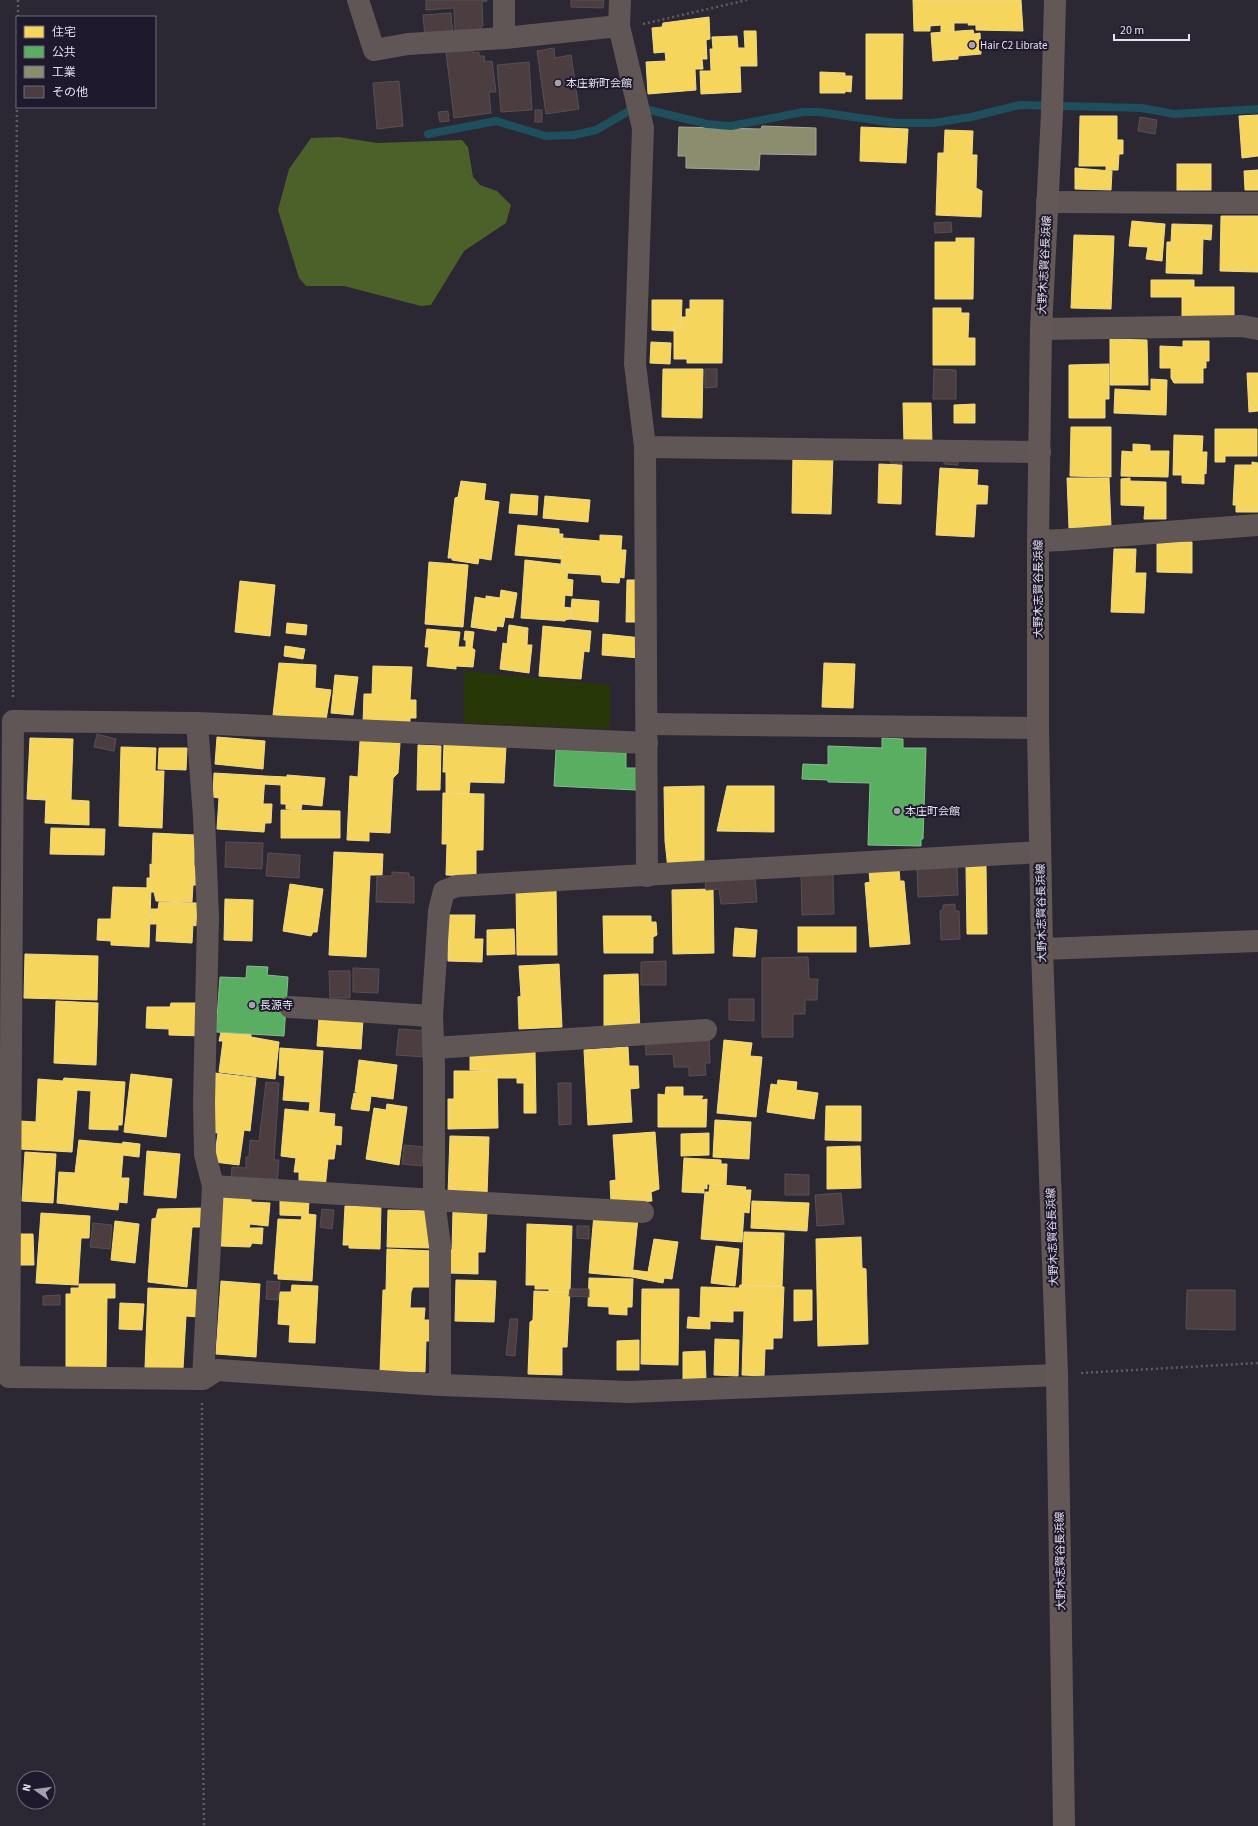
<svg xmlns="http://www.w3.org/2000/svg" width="1258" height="1826" viewBox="0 0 1258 1826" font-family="'Source Sans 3','Noto Sans JP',sans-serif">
<rect width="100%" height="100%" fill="#2b2833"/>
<!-- green -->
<polygon fill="#273707" points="464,671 610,685 610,729 464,723"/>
<!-- forest -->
<polygon fill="#4c6129" points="339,137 377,143 462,140 468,147 473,177 480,185 497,191 511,205 506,223 464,251 431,305 421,306 344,286 306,286 299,278 278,210 289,169 311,138"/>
<!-- homes -->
<g fill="#f6d55c" stroke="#f1d988">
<polygon points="913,0 1021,0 1023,31 976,30 976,25 968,25 969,23 954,23 954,32 941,33 941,25 930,26 930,31 914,31"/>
<polygon points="709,17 710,39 706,40 707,59 702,59 703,69 695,69 696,90 648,94 646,62 666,61 665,52 654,53 652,28 662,27 663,23"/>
<polygon points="973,30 974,34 980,33 981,54 958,56 958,59 933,61 931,33"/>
<polygon points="744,31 756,31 757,66 740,66 741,92 701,94 700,71 711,71 710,49 713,49 712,37 737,36 738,48 745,48"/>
<polygon points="866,34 903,34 902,99 866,99"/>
<polygon points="820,72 845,73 845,76 852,76 851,92 845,91 845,93 820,93"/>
<polygon points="1258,115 1258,156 1242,158 1239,116"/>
<polygon points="1080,116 1117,116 1117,140 1123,140 1123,154 1119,154 1118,170 1106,170 1106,166 1079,166"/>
<polygon points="861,127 908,129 906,163 860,161"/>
<polygon points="945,130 973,131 972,155 977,155 976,188 982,191 981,217 936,215 938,153 944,153"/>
<rect x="1177" y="164" width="34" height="26"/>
<polygon points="1075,168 1112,171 1111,190 1075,189"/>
<polygon points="1258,170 1258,190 1245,190 1244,171"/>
<polygon points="1221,216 1258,216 1258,272 1220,271"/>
<polygon points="1132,221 1165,224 1162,261 1146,259 1148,247 1129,246"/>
<polygon points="1172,224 1212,225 1211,240 1203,239 1202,274 1166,273 1167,242 1171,242"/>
<polygon points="1074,235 1114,236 1111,309 1071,308"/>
<polygon points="956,238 974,238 973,299 935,299 935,242 956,242"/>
<polygon points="1151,280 1194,280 1194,287 1234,287 1234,319 1182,319 1182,297 1151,297"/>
<polygon points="652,300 682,300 681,327 674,327 674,331 652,330"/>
<polygon points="690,300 723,300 722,363 687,363 687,359 674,359 674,327 681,327 681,317 686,317 686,309 690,309"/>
<polygon points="933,308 961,308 961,313 969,313 968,338 975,338 975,365 933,365"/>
<polygon points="1110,339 1147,340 1148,385 1110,385"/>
<polygon points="1183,341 1209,341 1209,361 1206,361 1206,368 1203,368 1203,383 1174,383 1171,378 1171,368 1160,368 1160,346 1183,347"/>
<polygon points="651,342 671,343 670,364 650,363"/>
<polygon points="1109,364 1109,399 1105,399 1105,418 1069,418 1069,365"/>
<polygon points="663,369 703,369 702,418 662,417"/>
<polygon points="1247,373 1258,373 1258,411 1249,412"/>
<polygon points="1151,379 1167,380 1166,415 1114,413 1115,389 1151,391"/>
<polygon points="903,403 931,403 932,443 904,444"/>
<polygon points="975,404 975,423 954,423 954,405"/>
<polygon points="1071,427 1111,427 1111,477 1070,476"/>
<polygon points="1215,429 1257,429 1257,456 1225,456 1225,462 1215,462"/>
<polygon points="1174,435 1203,436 1202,452 1207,452 1206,474 1204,473 1204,484 1182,483 1182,475 1173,475"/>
<polygon points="1133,444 1150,445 1150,451 1169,451 1168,477 1121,476 1122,451 1133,452"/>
<polygon points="793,455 833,456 831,514 792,513"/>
<polygon points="1252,462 1258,463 1258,512 1236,512 1236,505 1233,505 1235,465 1252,465"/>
<polygon points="879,464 902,465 901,504 878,503"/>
<polygon points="940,468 978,470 977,485 988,486 987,504 976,504 974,537 936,535"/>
<polygon points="1067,478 1109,478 1111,527 1069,528"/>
<polygon points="1130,478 1130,481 1166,482 1166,519 1144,519 1145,506 1121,505 1121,479"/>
<polygon points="461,481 486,484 484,500 499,502 491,560 479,558 478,564 452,560 452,558 448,558 455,498 458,497"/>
<polygon points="511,494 538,496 537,515 509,513"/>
<polygon points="545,496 590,500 588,522 543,518"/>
<polygon points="518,525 559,529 559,534 563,534 561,559 515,555"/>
<polygon points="600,535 622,536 621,550 626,550 624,578 620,577 619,583 602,582 601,575 568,573 568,565 561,564 563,538 600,541"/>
<polygon points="1157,542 1192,542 1192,573 1157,572"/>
<polygon points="1114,549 1136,549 1135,573 1146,573 1144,613 1111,612"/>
<polygon points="525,560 568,565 567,579 573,580 572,596 565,595 564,607 571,608 570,619 565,620 565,621 521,618"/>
<polygon points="429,562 468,565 463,627 425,624"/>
<polygon points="627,580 641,580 641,622 626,622"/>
<polygon points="240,581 275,585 270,636 235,632"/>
<polygon points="501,590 517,593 513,618 505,617 503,627 497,626 496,631 471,627 475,597 486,599 486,596 500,598"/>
<polygon points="572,599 599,601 598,622 570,619"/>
<polygon points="287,623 307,625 306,635 286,633"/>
<polygon points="509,625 528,628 527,645 532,645 529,673 500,669 503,643 507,644"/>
<polygon points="543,626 591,631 589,652 584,651 581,679 539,676"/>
<polygon points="427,629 460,632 458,647 466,647 466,640 464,640 465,631 474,632 472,648 475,650 473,667 456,666 456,669 427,666 429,647 425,647"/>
<polygon points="603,634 642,638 640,658 602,655"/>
<polygon points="285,646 305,649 303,659 284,656"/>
<polygon points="279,663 316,665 315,688 331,690 326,720 273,715"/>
<polygon points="824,663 855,664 853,708 822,707"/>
<polygon points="373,666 412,667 410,700 416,700 416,718 410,718 410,725 363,723 364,694 372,694"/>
<polygon points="335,675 358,677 353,715 331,713"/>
<polygon points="217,737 265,741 263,769 215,764"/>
<polygon points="30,738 73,739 71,800 89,801 89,825 45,823 46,800 27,799"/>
<polygon points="360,741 400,743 398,773 393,778 390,833 369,832 369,841 347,840 350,776 358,777"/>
<polygon points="444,744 506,746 504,783 470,782 469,794 446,793 446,772 443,772"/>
<polygon points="418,745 441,746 440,790 417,790"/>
<polygon points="121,747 156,748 155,771 164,771 162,828 119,826"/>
<polygon points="159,748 187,748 186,770 158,769"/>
<polygon points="214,773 265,776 263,804 272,804 271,823 265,823 264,832 217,829 219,798 213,797"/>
<polygon points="287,775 325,778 322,806 302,804 301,810 286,809 286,804 281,804 281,785 264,784 265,776 287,777"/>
<polygon points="704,786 704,866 668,869 665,841 664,787"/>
<polygon points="727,786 774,786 774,832 717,831"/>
<polygon points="443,793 484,794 483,850 476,850 476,876 446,875 447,844 442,844"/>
<polygon points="281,810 340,811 340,838 281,838"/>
<polygon points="51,828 105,829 104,855 50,854"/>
<polygon points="153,833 195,835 194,866 200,866 199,885 193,885 192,902 156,901 154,892 151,892 151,888 147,888 147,878 150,878 150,864 152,865"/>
<polygon points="334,852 383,854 382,875 370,875 366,957 329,955"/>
<polygon points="986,866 987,934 967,934 966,867"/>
<polygon points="899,869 900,881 904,881 910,944 870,947 865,883 870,882 869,871"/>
<polygon points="290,884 323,889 317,932 313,932 311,936 283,931"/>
<polygon points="113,887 151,888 149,947 111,945 111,941 97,940 98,919 111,919"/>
<polygon points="556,888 557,955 517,955 516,889"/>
<polygon points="713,889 714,953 673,954 672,890"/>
<polygon points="225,899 253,900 252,941 224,940"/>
<polygon points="159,902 197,903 196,926 193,925 192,943 156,941 157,924 150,924 151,909 158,909"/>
<polygon points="448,915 475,915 474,939 483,939 482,962 448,961"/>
<polygon points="603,916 651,916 651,922 656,922 657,935 653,937 653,953 604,953"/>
<rect x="798" y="927" width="58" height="25"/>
<polygon points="735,928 757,930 755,957 733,956"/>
<polygon points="514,929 515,954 487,955 487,930"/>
<polygon points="25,954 98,956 97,1000 24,998"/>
<polygon points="559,964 562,1027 519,1029 518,997 521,996 519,966"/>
<polygon points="638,974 640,1034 604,1035 604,975"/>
<polygon points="56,1001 98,1003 96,1065 54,1063"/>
<polygon points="171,1003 204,1003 202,1036 169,1035 169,1029 146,1028 147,1007 170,1007"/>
<polygon points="319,1017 363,1020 361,1049 317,1046"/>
<polygon points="221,1032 251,1034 251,1037 279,1042 275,1079 219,1072 223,1041 219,1041"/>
<polygon points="724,1040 752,1043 750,1056 762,1057 756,1117 717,1113"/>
<polygon points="628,1047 629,1066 638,1066 639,1088 630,1089 632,1122 588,1125 584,1050"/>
<polygon points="280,1048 323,1051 319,1112 309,1111 310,1102 283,1100 285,1076 279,1075"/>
<polygon points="470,1050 535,1050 536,1113 524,1113 524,1083 517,1083 517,1078 497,1078 497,1071 470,1070"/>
<polygon points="359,1060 397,1065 393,1099 371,1096 369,1111 351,1109 354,1093 357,1094 357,1092 355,1092"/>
<polygon points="454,1071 497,1071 498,1128 448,1129 448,1099 454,1099"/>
<polygon points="215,1073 256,1078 250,1131 244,1130 239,1165 214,1162 218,1133 208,1132"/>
<polygon points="131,1074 172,1079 166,1137 124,1132"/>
<polygon points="64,1078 125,1082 122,1125 118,1125 118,1130 89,1129 91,1091 77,1090 72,1152 19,1149 20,1121 36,1122 38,1079 63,1081"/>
<polygon points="778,1080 797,1082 796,1090 818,1093 814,1119 767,1112 771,1084 777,1085"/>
<polygon points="666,1087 683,1087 683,1096 703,1096 701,1100 707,1099 706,1127 658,1127 658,1094 665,1095"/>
<polygon points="387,1104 407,1107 399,1165 366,1159 374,1108 386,1110"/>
<polygon points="826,1106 861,1106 861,1141 825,1140"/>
<polygon points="285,1109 335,1114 334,1126 342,1127 341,1145 336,1144 334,1159 328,1159 325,1189 299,1186 299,1172 294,1172 296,1158 281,1156"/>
<polygon points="715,1120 751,1122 749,1159 713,1157"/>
<polygon points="655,1132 659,1189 651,1192 652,1201 611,1204 610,1181 616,1180 613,1135"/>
<polygon points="709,1133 709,1155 681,1156 681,1134"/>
<polygon points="450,1136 489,1137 487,1195 448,1194"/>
<polygon points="79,1140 122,1144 123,1142 140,1144 139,1157 123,1155 121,1178 129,1178 127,1203 119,1202 118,1210 57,1203 59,1172 75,1173"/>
<polygon points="860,1146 861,1188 827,1189 827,1147"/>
<polygon points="147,1151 180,1154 176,1198 144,1195"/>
<polygon points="25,1152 56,1154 53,1203 22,1201"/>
<polygon points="684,1158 721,1160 721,1164 727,1164 726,1185 707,1184 707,1189 704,1188 704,1193 682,1192"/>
<polygon points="710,1184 746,1187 745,1190 751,1190 749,1213 744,1212 742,1242 701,1239 705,1192 709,1192"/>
<polygon points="223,1197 251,1199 251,1202 270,1203 268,1226 250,1224 249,1228 263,1228 262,1244 252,1243 250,1247 220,1246"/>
<polygon points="280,1200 309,1201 308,1216 280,1215"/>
<polygon points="752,1201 809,1203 807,1231 751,1228"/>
<polygon points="345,1206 381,1206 380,1249 349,1248 349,1245 343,1245"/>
<polygon points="206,1208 204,1227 192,1227 187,1287 148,1282 152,1219 156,1218 158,1209"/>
<polygon points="388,1210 429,1211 431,1248 387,1247"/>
<polygon points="453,1211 487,1212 485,1252 478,1252 478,1274 449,1273 449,1250 452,1250"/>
<polygon points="41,1213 90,1216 89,1238 81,1238 78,1285 36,1283"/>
<polygon points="308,1214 316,1215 312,1281 278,1279 278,1274 274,1274 278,1219 301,1220 302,1216 308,1216"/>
<polygon points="594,1214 638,1218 632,1277 589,1273"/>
<polygon points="115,1221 139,1224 135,1263 111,1260"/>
<polygon points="527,1224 572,1226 570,1292 549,1292 549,1289 535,1289 535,1285 526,1285"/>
<polygon points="744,1232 784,1233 782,1287 742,1286"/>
<polygon points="20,1234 33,1234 34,1265 20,1265"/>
<polygon points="861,1237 862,1268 866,1269 868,1344 818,1346 816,1239"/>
<polygon points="654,1239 678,1242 672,1279 664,1278 663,1283 632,1277 633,1270 648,1272"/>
<polygon points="716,1246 739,1249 735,1286 711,1283"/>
<polygon points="387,1249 433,1251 432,1287 413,1287 411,1292 410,1308 425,1308 424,1320 431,1320 430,1341 426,1341 425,1372 380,1371 383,1290 386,1290"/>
<polygon points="589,1278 633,1279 632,1307 627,1307 627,1315 609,1314 609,1307 588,1306"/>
<polygon points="456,1280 496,1281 494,1322 455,1321"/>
<polygon points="221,1281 260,1284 256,1357 216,1354"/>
<polygon points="79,1284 115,1284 115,1298 107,1298 106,1369 66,1369 66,1294 71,1294 71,1288 79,1288"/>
<polygon points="292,1285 318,1286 315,1343 289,1342 290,1325 278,1324 280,1292 291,1292"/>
<polygon points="740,1285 784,1287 782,1338 773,1338 773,1349 765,1349 764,1376 742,1375 744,1311 733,1311 733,1322 710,1321 710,1329 687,1328 688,1317 700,1318 701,1287 739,1288"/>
<polygon points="148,1288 199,1290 198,1317 186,1316 183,1369 145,1368"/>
<polygon points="642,1289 679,1289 678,1365 641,1364"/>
<polygon points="794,1290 812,1290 812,1320 794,1321"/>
<polygon points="534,1291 570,1292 567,1347 562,1347 562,1375 528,1374 530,1322 533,1320"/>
<polygon points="120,1303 144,1304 142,1330 119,1329"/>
<polygon points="715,1339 739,1340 738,1376 714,1375"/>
<polygon points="639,1340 639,1370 617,1370 617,1341"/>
<polygon points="705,1351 706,1380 683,1381 683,1352"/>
</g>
<!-- public -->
<g fill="#5aae61" stroke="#84bd8c">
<polygon points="882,738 903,739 903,748 926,748 923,839 921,839 921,846 868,845 870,783 828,782 828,780 802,779 803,764 828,765 828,746 882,748"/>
<polygon points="556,750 626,753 626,768 637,768 636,790 554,786"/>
<polygon points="247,966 268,967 267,975 288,977 284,1036 216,1032 220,977 246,978"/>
</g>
<!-- industry -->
<polygon fill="#8c8c6e" stroke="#a7a695" points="762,126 816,128 816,155 760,154 759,170 686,168 686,156 678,156 679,127 761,129"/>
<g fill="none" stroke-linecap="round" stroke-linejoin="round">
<!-- stream -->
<g stroke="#1f4e5c" stroke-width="8">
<polyline points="649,110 707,124 731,126 803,112 819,112 895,123 933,123 971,117 1020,105 1142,108 1174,114 1258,109"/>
<polyline points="428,134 496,121 546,136 574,135 596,130 629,111"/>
</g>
</g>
<!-- building -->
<g fill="#4c3e40" stroke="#565053">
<polygon points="426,0 487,0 487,1 482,2 483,26 481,26 481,34 455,35 454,8 426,10"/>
<polygon points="571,0 604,0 603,8 571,7"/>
<polygon points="451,13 453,36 425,38 423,15"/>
<polygon points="554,48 555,58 571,55 579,109 546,114 537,51"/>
<polygon points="473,49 473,53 479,52 479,56 484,56 485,62 492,61 496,92 489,92 491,113 454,118 446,52"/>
<polygon points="529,62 532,110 501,112 497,65"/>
<polygon points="399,81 403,126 377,129 373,83"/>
<rect x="535" y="110" width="7" height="12"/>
<polygon points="448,111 449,121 440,122 438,112"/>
<polygon points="1140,117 1157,120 1155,134 1138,131"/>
<polygon points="951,222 952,232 935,233 934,223"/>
<polygon points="705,369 717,369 717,387 705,388"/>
<polygon points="934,369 956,370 956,399 933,399"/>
<polygon points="891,455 902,455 902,464 890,463"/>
<polygon points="944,455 958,455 958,465 944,464"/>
<polygon points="97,734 116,739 114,751 94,747"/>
<polygon points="226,842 263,843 262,869 225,867"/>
<polygon points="268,853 300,855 299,878 266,876"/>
<polygon points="957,866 958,895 918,897 917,868"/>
<polygon points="392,872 409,873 409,877 414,877 414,903 376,902 377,876 392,876"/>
<polygon points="833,874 834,914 802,915 801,875"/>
<polygon points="755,876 757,902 721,904 719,889 706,890 705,879"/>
<polygon points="955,904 955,911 959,911 960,939 941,940 940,911 943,910 943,905"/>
<polygon points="808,957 809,979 818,979 817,1000 805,1000 805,1014 793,1014 793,1037 762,1037 762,958"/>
<polygon points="666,961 666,985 641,985 641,962"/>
<polygon points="353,968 379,969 378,993 353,992"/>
<polygon points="329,971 350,971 350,998 330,998"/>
<polygon points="729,999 754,999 754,1021 729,1020"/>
<polygon points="399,1029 427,1031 425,1057 396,1055"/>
<polygon points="709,1035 710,1063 705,1063 706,1075 689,1076 689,1067 674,1067 673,1054 646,1055 645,1039"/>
<polygon points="266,1082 279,1083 274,1160 279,1160 277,1184 231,1181 232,1167 246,1168 246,1157 249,1157 250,1140 259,1141"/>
<polygon points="558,1083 571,1083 571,1124 559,1125"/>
<polygon points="404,1145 424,1147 422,1166 402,1164"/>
<polygon points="785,1174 809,1175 809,1195 785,1195"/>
<polygon points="841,1193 844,1224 817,1226 815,1195"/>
<polygon points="322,1209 334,1210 332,1229 320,1227"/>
<polygon points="93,1223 112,1225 110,1249 90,1247"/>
<polygon points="577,1226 589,1226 589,1239 577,1238"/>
<polygon points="267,1281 280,1282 278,1300 266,1299"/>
<polygon points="570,1289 589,1289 589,1297 569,1296"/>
<polygon points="1187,1290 1235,1290 1235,1330 1186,1329"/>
<polygon points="60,1295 60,1305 43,1305 43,1296"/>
<polygon points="510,1319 518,1319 515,1356 506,1355"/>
</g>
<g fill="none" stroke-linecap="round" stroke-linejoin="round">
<!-- path -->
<g stroke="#625b5f" stroke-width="2.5" stroke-dasharray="2 3" stroke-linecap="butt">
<polyline points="18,17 18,0"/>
<polyline points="643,24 747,0"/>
<polyline points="13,697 17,99"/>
<polyline points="1081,1373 1258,1363"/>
<polyline points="202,1403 202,1658 204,1826"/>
</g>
<!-- minor -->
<g stroke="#605655" stroke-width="22">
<polyline points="358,0 374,50 408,44 504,38 619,26"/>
<polyline points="620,0 619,26 643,128 635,364 645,447 647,876"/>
<polyline points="504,38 504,0"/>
<polyline points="1047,202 1258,203"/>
<polyline points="1041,329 1242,326 1258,329"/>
<polyline points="645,447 1040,452"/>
<polyline points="1038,541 1062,540 1258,525"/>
<polyline points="197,723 647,743"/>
<polyline points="647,724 1038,728"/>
<polyline points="1042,949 1258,941"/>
<polyline points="290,1007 432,1016"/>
<polyline points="434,1048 706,1030"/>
<polyline points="213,1186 434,1200 434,1065 432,1016 439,911 444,891 457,886 1040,852"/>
<polyline points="203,1379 213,1186 205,1154 204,1103 208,918 204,817 197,723 13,721 9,1377 203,1379 217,1370 440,1385 629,1392 1057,1375"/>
<polyline points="440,1385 440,1246 434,1200 643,1212"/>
</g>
<!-- secondary -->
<polyline stroke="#635856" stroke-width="22" points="1055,0 1052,113 1041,329 1038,541 1038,728 1042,949 1057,1375 1064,1826"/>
</g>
<!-- markers -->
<g fill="#a4a0ae" stroke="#1f192e" stroke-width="1.5">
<circle cx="972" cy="45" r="4"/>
<circle cx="558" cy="83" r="4"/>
<circle cx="897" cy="811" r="4"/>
<circle cx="252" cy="1005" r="4"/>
</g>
<g text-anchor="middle" stroke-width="4" stroke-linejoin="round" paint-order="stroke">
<!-- poi labels -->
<g font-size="11" fill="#e5e1f0" stroke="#1f192e" text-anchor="start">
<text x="980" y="49">Hair C2 Librate</text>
<text x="566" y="87">本庄新町会館</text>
<text x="905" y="815">本庄町会館</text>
<text x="260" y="1009">長源寺</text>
</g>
<!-- street labels -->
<g font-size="11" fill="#e5e1f0" stroke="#1f192e">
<text transform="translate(1044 265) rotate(-87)" y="4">大野木志賀谷長浜線</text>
<text transform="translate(1038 589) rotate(-90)" y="4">大野木志賀谷長浜線</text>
<text transform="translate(1041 913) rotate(-91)" y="4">大野木志賀谷長浜線</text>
<text transform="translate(1052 1237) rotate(-92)" y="4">大野木志賀谷長浜線</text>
<text transform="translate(1060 1561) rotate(-91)" y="4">大野木志賀谷長浜線</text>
</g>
</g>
<!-- legend -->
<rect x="16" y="16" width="140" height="92" fill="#1f192e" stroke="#6e697c"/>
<rect x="24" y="26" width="20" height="12" fill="#f6d55c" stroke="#6e697c"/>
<text x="52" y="36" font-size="12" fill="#e5e1f0">住宅</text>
<rect x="24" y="46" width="20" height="12" fill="#5aae61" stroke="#6e697c"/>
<text x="52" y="56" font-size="12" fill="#e5e1f0">公共</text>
<rect x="24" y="66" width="20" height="12" fill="#8c8c6e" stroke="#6e697c"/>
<text x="52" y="76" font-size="12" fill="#e5e1f0">工業</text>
<rect x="24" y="86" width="20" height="12" fill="#4c3e40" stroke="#6e697c"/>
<text x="52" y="96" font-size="12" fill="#e5e1f0">その他</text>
<!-- north arrow -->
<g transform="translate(36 1790) rotate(284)"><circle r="19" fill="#1f192e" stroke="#6e697c"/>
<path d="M0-3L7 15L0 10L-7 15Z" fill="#a4a0ae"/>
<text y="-6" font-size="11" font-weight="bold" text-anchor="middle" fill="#e5e1f0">N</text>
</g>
<!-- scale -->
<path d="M1114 34v6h75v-6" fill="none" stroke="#e5e1f0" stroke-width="2"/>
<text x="1120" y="34" font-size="12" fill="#e5e1f0" stroke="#1f192e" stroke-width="3" paint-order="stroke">20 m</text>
</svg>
